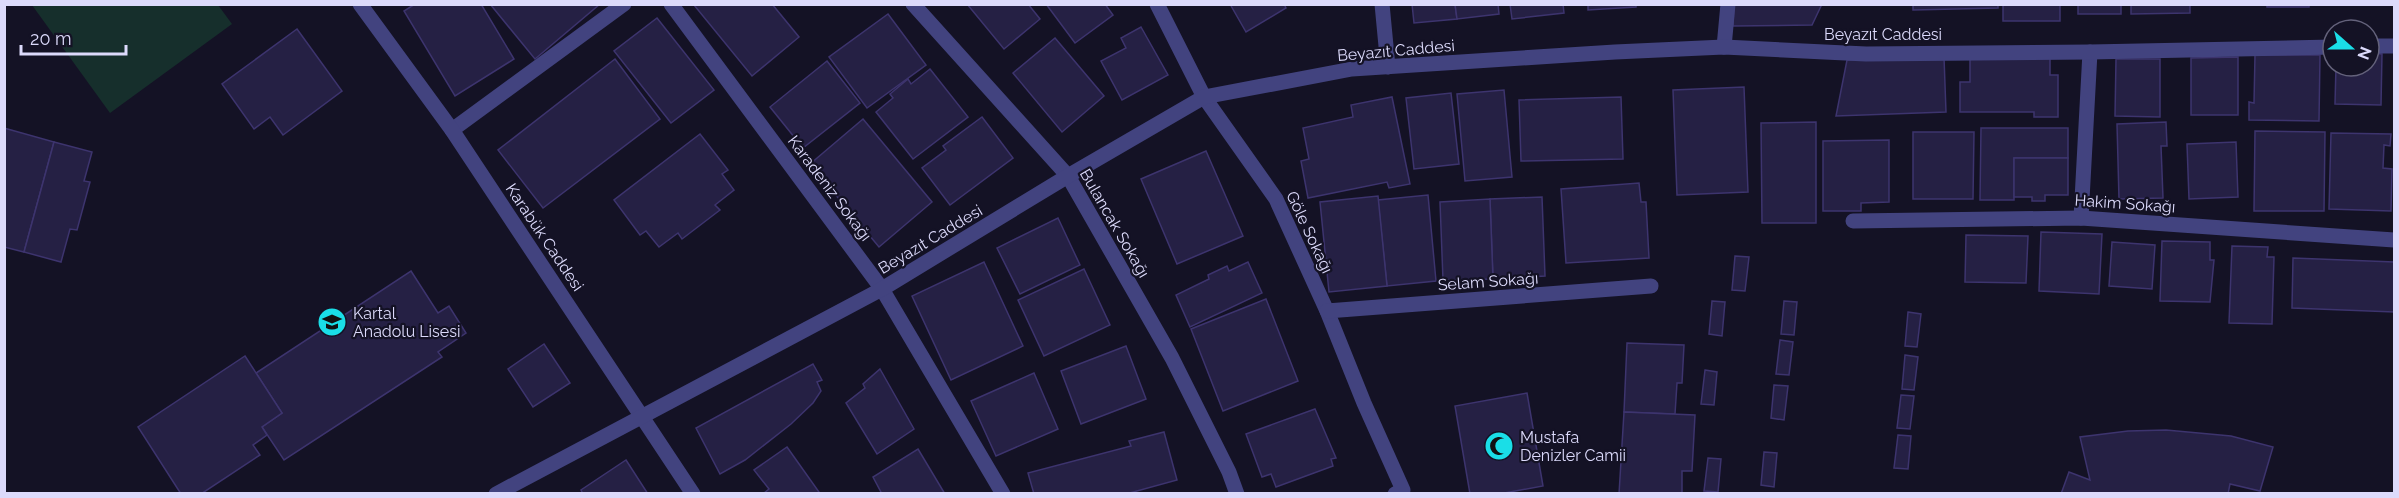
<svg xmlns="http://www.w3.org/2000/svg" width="2399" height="498" viewBox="0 0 2399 498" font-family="Raleway,sans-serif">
<rect width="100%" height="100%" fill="#141225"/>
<!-- green -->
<polygon fill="#162f2c" points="32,5 218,5 232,24 110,113"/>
<!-- building -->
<g fill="#252044" stroke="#3d346e" stroke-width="1.5">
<polygon points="415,4 481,4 514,59 455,96 404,11"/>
<polygon points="490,4 600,4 535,59"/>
<polygon points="772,4 799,37 752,76 694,5"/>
<polygon points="967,4 1028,4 1040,19 1004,49"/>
<polygon points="1046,4 1105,4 1113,15 1075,43"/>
<polygon points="1230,4 1284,4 1286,8 1246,32"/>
<polygon points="1412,4 1455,4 1457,19 1414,23"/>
<polygon points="1455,4 1498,4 1499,14 1457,19"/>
<polygon points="1510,4 1563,4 1564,13 1512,19"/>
<polygon points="1588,4 1636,4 1636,7 1588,10"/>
<polygon points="1734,4 1822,4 1812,25 1733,26"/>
<polygon points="1913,4 1998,4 1998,8 1913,10"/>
<rect x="2003" y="4" width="57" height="17"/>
<rect x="2078" y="4" width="43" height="10"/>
<polygon points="2131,4 2190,4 2190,13 2131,14"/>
<rect x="2267" y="4" width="42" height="3"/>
<polygon points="888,14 926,65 867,108 829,57"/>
<polygon points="657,18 714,90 671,123 614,51"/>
<polygon points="1141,27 1168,75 1122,100 1101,61 1126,48 1121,38"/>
<polygon points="297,29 342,91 283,135 270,117 254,129 222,84"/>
<polygon points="1055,38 1104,96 1062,132 1013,73"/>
<polygon points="2369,53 2382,54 2381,105 2335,104 2336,66 2369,66"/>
<polygon points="2255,55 2320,55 2319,121 2249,120 2249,102 2254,103"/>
<polygon points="1944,57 1946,112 1836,116 1847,60"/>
<polygon points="2238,57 2238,115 2191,115 2191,58"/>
<polygon points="1970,58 2050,58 2050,75 2058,75 2058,117 2034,117 2034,112 1960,112 1960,82 1970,82"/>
<polygon points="615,59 660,119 543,208 498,150"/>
<polygon points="2116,59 2160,59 2160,117 2115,116"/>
<polygon points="827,61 860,103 803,148 770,107"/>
<polygon points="930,69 968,117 913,159 876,112 893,98 890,94 908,79 911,84"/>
<polygon points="1744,87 1748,192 1677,195 1673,90"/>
<polygon points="1504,90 1512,177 1465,181 1457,94"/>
<polygon points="1451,93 1459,164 1414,169 1406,98"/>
<polygon points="1392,97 1410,184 1389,188 1387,182 1308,198 1301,161 1309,159 1303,128 1353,117 1351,105"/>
<polygon points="1621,97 1623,159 1521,161 1519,100"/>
<polygon points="982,117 1013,158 950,205 922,168 946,150 943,146"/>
<polygon points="863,119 932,202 879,247 810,164"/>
<polygon points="1816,122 1816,223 1762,223 1761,123"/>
<polygon points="2166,122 2167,146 2161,146 2163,198 2119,199 2117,124"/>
<polygon points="4,128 54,142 24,252 4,247"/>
<polygon points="1981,128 2068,128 2068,158 2014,158 2014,200 1980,200"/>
<polygon points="2255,131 2325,132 2324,211 2254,211"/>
<polygon points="1913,132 1974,132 1973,199 1913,199"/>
<polygon points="2331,133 2391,134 2390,146 2384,145 2383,168 2392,169 2391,211 2329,209"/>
<polygon points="700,134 728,170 722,174 734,190 715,205 720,210 682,239 678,233 659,247 646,231 640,235 614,200"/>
<polygon points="1889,140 1889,202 1861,203 1861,211 1823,211 1823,141"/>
<polygon points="54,142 92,152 84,181 90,182 77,230 70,229 61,262 24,252"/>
<polygon points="2236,142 2238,197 2189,199 2187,144"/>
<polygon points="1206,151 1243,236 1177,264 1141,179"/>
<polygon points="2014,158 2068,158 2068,195 2045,195 2045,201 2032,201 2032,197 2014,197"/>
<polygon points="1639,183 1641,202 1646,202 1649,258 1566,263 1561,189"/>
<polygon points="1428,195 1436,281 1387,286 1378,200"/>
<polygon points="1378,196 1387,286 1329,292 1320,202"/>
<polygon points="1542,197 1545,276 1493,279 1490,199"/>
<polygon points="1490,199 1493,279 1443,280 1440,202"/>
<polygon points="1058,218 1080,265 1020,294 997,248"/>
<polygon points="2041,232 2102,234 2099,294 2039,291"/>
<polygon points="1966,235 2028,236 2026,283 1965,282"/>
<polygon points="2162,241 2210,242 2210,260 2214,260 2210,302 2160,301"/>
<polygon points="2112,242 2155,245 2152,289 2109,286"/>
<polygon points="2232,246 2268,247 2267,257 2274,257 2272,324 2229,323"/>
<polygon points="1735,256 1749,257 1745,291 1732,290"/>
<polygon points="2293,258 2394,262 2394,312 2292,308"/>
<polygon points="984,262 1023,346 951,380 912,296"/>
<polygon points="1248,262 1262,293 1190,327 1176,295 1209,279 1208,275 1227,266 1229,271"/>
<polygon points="1084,269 1110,325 1044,356 1018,300"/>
<polygon points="411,271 438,313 449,306 466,333 438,352 442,357 284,460 262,427 282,413 256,373"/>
<polygon points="1266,299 1298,381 1223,411 1191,329"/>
<polygon points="1712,301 1725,302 1722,336 1709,334"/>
<polygon points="1784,301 1797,302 1794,335 1781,334"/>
<polygon points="1908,312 1921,314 1917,347 1905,346"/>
<polygon points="1780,340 1793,342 1789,375 1776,374"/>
<polygon points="1627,343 1684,345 1682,383 1677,383 1675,414 1624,412"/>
<polygon points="544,344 570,383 533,407 508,369"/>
<polygon points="1126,346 1146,399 1081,424 1061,371"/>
<polygon points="1905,355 1918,357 1914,390 1902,389"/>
<polygon points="245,356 282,413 262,427 267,435 253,445 260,455 201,494 181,494 138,427"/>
<polygon points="813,364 822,380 817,382 821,391 813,403 791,424 745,460 720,474 696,428"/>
<polygon points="880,369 914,429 877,454 846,403 865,388 863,384"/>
<polygon points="1705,370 1717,372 1714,405 1701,404"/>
<polygon points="1034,373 1058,429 996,456 971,401"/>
<polygon points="1774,385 1788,386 1784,420 1771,418"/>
<polygon points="1527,393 1543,486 1499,494 1470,494 1455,406"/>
<polygon points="1901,395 1914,396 1910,429 1897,428"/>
<polygon points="1315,409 1336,458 1331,459 1333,466 1276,487 1271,474 1262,477 1246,434"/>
<polygon points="1624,412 1695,415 1692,471 1682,471 1682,494 1619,494"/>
<polygon points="2166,430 2231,436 2273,447 2260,491 2230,484 2228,494 2061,494 2069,472 2090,480 2080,437 2128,431"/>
<polygon points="1164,432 1177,480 1126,494 1034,494 1028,473 1131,446 1129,441"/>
<polygon points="1898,435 1911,436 1908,469 1894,468"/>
<polygon points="787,447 819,492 816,494 763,494 769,489 754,470"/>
<polygon points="918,449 945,494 882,494 873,477"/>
<polygon points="1764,452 1777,453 1774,487 1761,485"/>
<polygon points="1708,458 1721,459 1718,492 1704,491"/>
<polygon points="626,460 648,494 583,494 581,490"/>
</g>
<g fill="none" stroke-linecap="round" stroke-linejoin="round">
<!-- minor -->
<g stroke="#42437f" stroke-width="15">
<polyline points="671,4 882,289 1003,494"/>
<polyline points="913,4 1068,176 1172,358 1229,472 1237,494"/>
<polyline points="1157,4 1204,97 1276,199 1327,311 1364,403 1403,490 1395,494"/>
<polyline points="1382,4 1388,67"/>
<polyline points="1724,47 1728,4"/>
<polyline points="452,130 624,4"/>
<polyline points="2081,218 2090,52"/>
<polyline points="1853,221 2081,218 2394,240"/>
<polyline points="1327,311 1651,286"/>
</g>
<!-- tertiary -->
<g stroke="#42437f" stroke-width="15">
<polyline points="360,4 452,130 693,494"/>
<polyline points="2369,46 2394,46"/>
<polyline points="496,494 882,289 1068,176 1204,97 1352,69 1615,52 1724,47 1866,54 2090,52 2333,47"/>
</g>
</g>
<!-- icons -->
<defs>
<g id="school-disc" transform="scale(1.5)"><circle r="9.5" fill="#1adee7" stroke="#141225"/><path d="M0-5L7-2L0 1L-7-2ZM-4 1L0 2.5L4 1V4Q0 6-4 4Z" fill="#111"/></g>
<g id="mosque-disc" transform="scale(1.5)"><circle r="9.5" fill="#1adee7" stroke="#141225"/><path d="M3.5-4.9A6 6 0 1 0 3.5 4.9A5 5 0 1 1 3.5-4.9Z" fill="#111"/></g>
</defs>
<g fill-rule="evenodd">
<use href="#school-disc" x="332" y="322"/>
<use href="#mosque-disc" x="1499" y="446"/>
</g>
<g text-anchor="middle" stroke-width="4.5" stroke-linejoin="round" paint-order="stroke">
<!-- street labels -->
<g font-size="16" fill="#dcdafb" stroke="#141225">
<text x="1883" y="40">Beyazıt Caddesi</text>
<text transform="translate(1396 50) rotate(-5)" y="6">Beyazıt Caddesi</text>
<text transform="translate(830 188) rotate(53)" y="6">Karadeniz Sokağı</text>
<text transform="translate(2125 203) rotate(4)" y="6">Hakim Sokağı</text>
<text transform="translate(1115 223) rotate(60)" y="6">Bulancak Sokağı</text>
<text transform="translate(1310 232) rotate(65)" y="6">Göle Sokağı</text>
<text transform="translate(545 237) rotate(56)" y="6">Karabük Caddesi</text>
<text transform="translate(930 239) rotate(-31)" y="6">Beyazıt Caddesi</text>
<text transform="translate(1488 281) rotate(-4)" y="6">Selam Sokağı</text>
</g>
<!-- poi labels -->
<g font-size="16" fill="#dcdafb" stroke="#141225" text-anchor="start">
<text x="353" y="319">Kartal<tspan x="353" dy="18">Anadolu Lisesi</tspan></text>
<text x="1520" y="443">Mustafa<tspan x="1520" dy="18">Denizler Camii</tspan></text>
</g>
</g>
<!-- border -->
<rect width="2399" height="498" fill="none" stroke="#dcdafb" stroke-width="12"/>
<!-- north arrow -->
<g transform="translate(2351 48) rotate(111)"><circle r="28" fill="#141225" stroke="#64627b" stroke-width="1.5"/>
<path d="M0-4.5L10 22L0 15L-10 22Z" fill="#1adee7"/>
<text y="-9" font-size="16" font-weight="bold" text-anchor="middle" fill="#dcdafb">N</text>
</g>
<!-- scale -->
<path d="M21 45v9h105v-9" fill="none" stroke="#dcdafb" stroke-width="3"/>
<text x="30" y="45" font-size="18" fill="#dcdafb" stroke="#141225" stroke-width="4.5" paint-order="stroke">20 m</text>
</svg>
